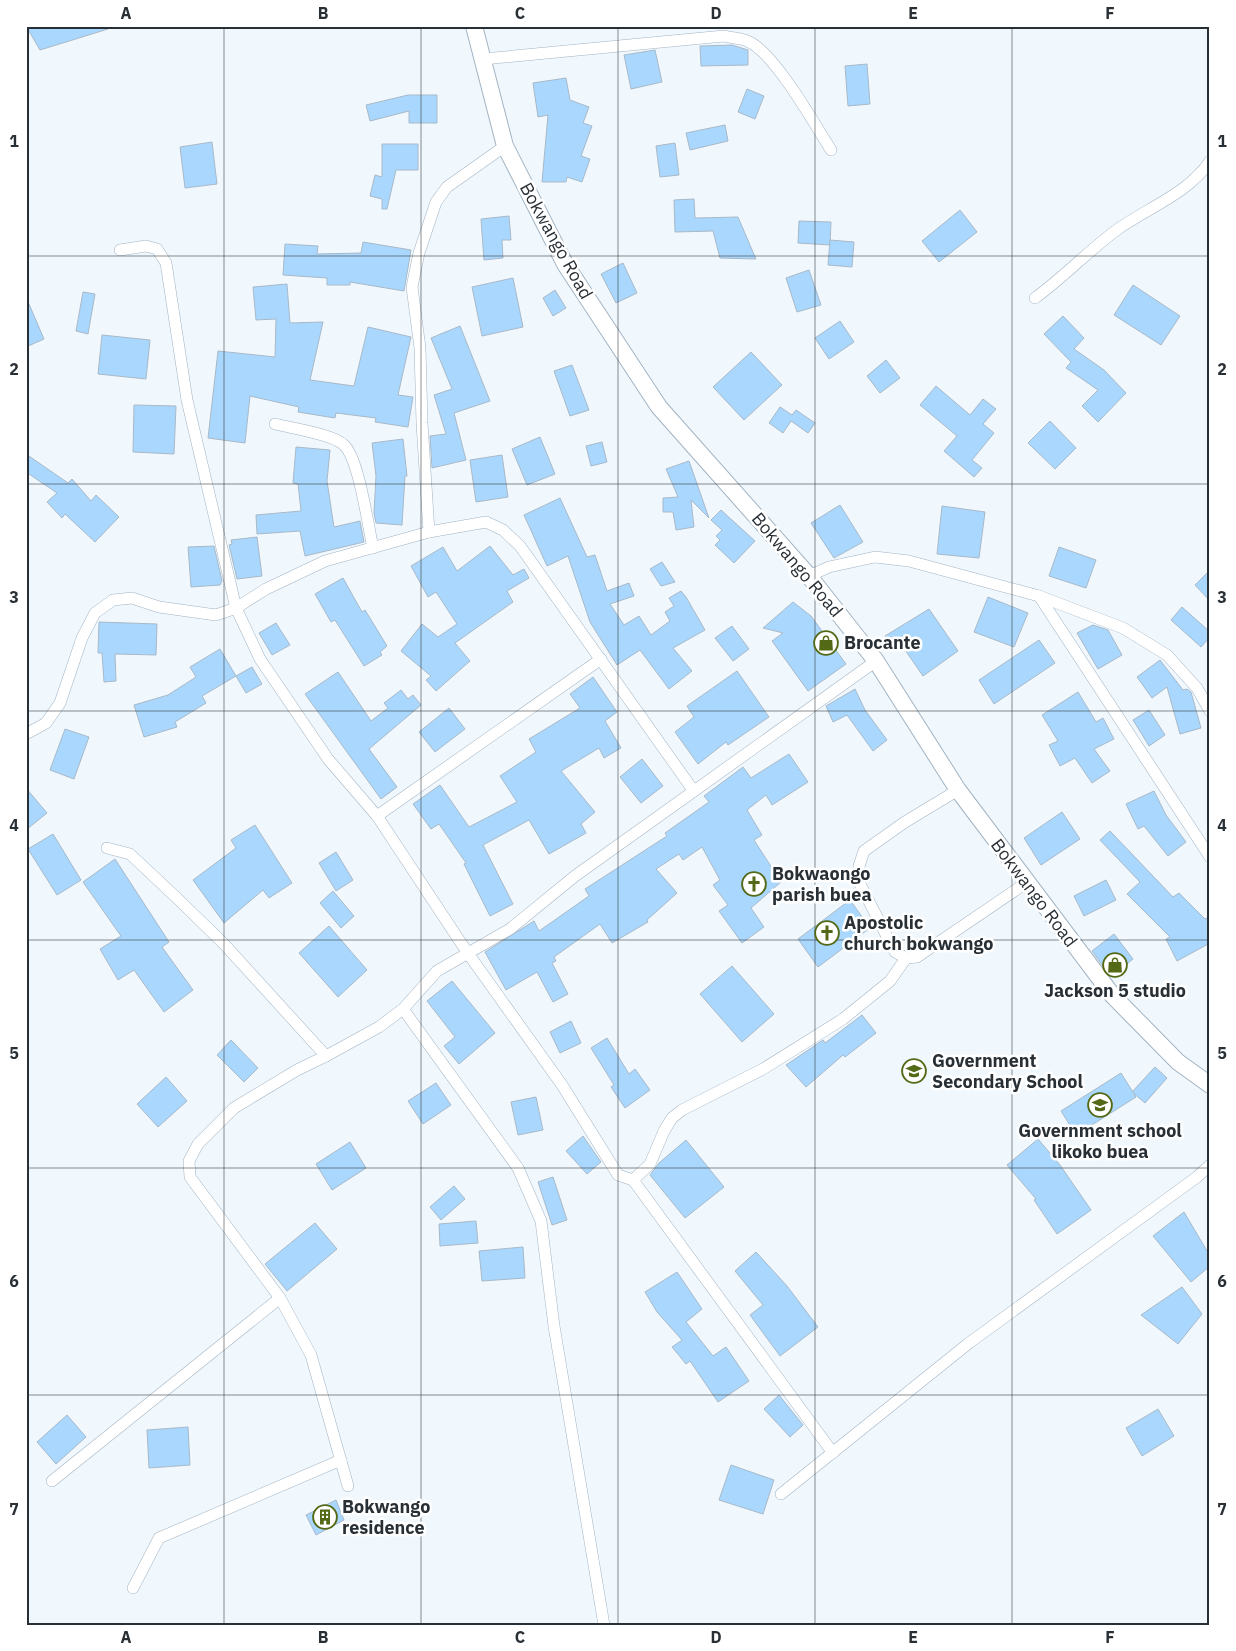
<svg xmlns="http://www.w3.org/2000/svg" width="1236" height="1651" viewBox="0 0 1236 1651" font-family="'IBM Plex Sans',sans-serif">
<rect width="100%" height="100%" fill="#f0f8fe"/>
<!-- building -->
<g fill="#aad7fd" stroke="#a8b9c8">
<polygon points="26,26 108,26 108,29 40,50"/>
<polygon points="732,45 748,50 748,65 701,66 700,46"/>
<polygon points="655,50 662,82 631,89 624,55"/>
<polygon points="867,64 870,104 848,106 845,66"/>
<polygon points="566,78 570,100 589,107 583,123 592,126 581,156 590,159 582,182 567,177 566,182 542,182 548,115 538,117 533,83"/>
<polygon points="747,89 764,96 755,119 738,112"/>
<polygon points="408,95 437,95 437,123 409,123 409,111 370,121 366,105"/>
<polygon points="725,125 728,141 690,150 686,133"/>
<polygon points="212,142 217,184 185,188 180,147"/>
<polygon points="675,143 679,175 660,177 656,146"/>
<polygon points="382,144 418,144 418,170 396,170 387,209 382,209 382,199 370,196 375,175 382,177"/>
<polygon points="694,199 695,218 738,217 756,259 720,258 713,231 675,232 674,200"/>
<polygon points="960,210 977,232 939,262 922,241"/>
<polygon points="509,216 511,240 502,240 503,258 484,260 481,219"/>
<polygon points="799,221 831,222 830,245 798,243"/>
<polygon points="830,240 854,242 852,267 828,265"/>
<polygon points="363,242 411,250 404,291 350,282 350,285 327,285 327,278 283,275 285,244 318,246 317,254 361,253"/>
<polygon points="623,263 637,293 616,303 601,274"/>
<polygon points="809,270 821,305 797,312 786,278"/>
<polygon points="513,278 523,327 482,336 472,287"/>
<polygon points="287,284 290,323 323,322 310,380 354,386 368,327 411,337 398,395 413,397 408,427 375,422 376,418 336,413 335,418 298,412 299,407 250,396 245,443 208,438 218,351 275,357 276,319 256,320 253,287"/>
<polygon points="1133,285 1180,316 1161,345 1114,315"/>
<polygon points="555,290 566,308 553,316 543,298"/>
<polygon points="83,292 95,294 88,334 76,331"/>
<polygon points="26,297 44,339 26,347"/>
<polygon points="1063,316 1084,338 1074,349 1104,370 1126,393 1098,422 1082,406 1098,390 1066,368 1071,362 1044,334"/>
<polygon points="840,321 854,342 829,359 815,338"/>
<polygon points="460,326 490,401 454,413 466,460 432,468 430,436 446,434 434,395 452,389 431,338"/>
<polygon points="102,335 150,340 146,379 98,374"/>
<polygon points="751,352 782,385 744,420 713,387"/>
<polygon points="886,360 900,378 880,393 867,376"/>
<polygon points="572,365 589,410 570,416 554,371"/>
<polygon points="936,386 970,415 983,399 996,409 983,424 994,433 972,460 982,468 974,477 944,451 957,436 920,405"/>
<polygon points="134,405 176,406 174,454 133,452"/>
<polygon points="780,407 792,415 796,410 815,423 808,433 791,421 783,433 769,423"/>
<polygon points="1050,421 1076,448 1055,469 1028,443"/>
<polygon points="540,437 555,474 527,485 512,449"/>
<polygon points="403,439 407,476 405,476 402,525 376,523 374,513 376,476 372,443"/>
<polygon points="602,442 607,462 591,466 586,446"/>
<polygon points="296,447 330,450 327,481 334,527 360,521 364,542 305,556 300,531 257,534 256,515 301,511 298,484 293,483"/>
<polygon points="26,454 68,483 72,479 91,501 96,495 119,517 95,542 65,514 62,518 47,502 57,493 26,472"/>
<polygon points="502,455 508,497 476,502 470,460"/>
<polygon points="689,461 709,518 691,500 694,527 676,530 673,512 663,512 663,498 678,497 666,469"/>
<polygon points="560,498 587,557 595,555 607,591 629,583 634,596 610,604 624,625 639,616 651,635 670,621 665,612 674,606 669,598 681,591 686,597 705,630 673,648 692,671 669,689 640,650 617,665 590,622 568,556 547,566 524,515"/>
<polygon points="840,505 863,542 834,558 811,523"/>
<polygon points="942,506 985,512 979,558 937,554"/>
<polygon points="721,510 755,541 734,563 715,545 720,540 716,536 722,530 711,520"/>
<polygon points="257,537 262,576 237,579 229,545 232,544 231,540"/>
<polygon points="214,546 222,581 220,585 191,587 188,547"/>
<polygon points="490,546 513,575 524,569 529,578 507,591 513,602 455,643 470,661 436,691 426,680 431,676 401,651 422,624 438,637 457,624 436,592 428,597 411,566 443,547 457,571"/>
<polygon points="1059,547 1096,560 1086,588 1049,576"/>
<polygon points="662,562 675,582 661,586 650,569"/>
<polygon points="1210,570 1210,601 1195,585"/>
<polygon points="343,578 362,612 365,610 387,646 380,652 382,655 364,666 335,620 331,622 315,594"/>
<polygon points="988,597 1028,613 1014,647 974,632"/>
<polygon points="793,602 811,616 846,664 808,691 772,641 783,633 763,628"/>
<polygon points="1182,607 1210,632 1210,637 1201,647 1171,620"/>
<polygon points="929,609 958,651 923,676 901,644 893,649 885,636"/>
<polygon points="99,622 157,624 156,655 115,654 116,681 104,682 102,653 98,653"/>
<polygon points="276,623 290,645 272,655 259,633"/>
<polygon points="1093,625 1108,630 1122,655 1098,669 1077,633"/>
<polygon points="732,626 749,649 733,661 715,638"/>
<polygon points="1039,640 1055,663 994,704 979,680"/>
<polygon points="220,649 236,676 202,696 206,703 175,722 177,727 144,737 134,705 168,695 196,677 190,667"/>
<polygon points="1160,660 1183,690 1187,689 1191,692 1201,728 1180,734 1167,687 1152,698 1137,677"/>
<polygon points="252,667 262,684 246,693 236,676"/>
<polygon points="737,671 769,717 728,745 726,742 698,764 675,732 694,717 687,706"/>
<polygon points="338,672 371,721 388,708 384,703 401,690 408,699 413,695 421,705 369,749 397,787 381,799 305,694"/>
<polygon points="593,677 617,712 605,721 621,748 604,758 599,748 561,771 595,812 581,824 586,833 549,854 529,820 483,845 513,904 490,916 464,864 466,863 439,824 431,829 413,804 440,785 469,827 517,802 500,776 536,752 529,739 580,708 570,694"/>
<polygon points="855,689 865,710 887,740 873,751 847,715 833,722 826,706"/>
<polygon points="1078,692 1096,722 1103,718 1114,739 1094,749 1110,771 1092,783 1075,758 1060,766 1049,745 1058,741 1042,715"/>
<polygon points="449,708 465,729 435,752 419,732"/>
<polygon points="1149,710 1165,735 1149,746 1133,720"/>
<polygon points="65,729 89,737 74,779 50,770"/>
<polygon points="789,754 808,782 772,805 766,795 747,810 762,835 754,840 781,882 751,908 764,927 742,943 719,911 728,905 713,885 720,880 702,847 683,860 679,854 656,869 677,893 647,920 648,922 612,943 600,924 554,957 556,961 552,963 568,994 553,1002 537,972 506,990 485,952 534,921 539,931 589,896 585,889 667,836 665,833 709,802 704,796 743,767 751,778"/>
<polygon points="642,759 663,786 641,803 620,777"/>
<polygon points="26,788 47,813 26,830"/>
<polygon points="1154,791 1166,815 1186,842 1168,856 1144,826 1138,829 1126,804"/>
<polygon points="1062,812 1080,839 1041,865 1024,838"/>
<polygon points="255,825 292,883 269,898 263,890 224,923 193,880 236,848 231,840"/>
<polygon points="1110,831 1173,897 1179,893 1205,919 1207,918 1210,924 1210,943 1177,961 1166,939 1170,937 1127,894 1140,882 1100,840"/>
<polygon points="53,834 81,880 57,895 28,849"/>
<polygon points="336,852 353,880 336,891 319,863"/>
<polygon points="115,859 169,942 162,947 193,990 164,1012 134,970 118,980 100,949 121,936 83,882"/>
<polygon points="1106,880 1116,900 1084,916 1074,896"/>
<polygon points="333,891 354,916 341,928 320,903"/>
<polygon points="850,900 870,928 818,967 798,939"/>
<polygon points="329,926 367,970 338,997 299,953"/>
<polygon points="1114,934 1133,959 1111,977 1092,951"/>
<polygon points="732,966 774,1014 742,1042 700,994"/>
<polygon points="452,981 495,1033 459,1064 444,1046 455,1037 427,1001"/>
<polygon points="862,1015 876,1033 845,1057 843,1055 806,1087 786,1065 823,1040 825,1043"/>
<polygon points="571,1021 581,1043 560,1053 550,1032"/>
<polygon points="607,1038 629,1074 635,1069 650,1090 625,1108 611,1087 614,1085 591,1048"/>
<polygon points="231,1040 258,1068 244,1082 217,1055"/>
<polygon points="1155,1067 1167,1078 1145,1103 1132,1092"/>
<polygon points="1121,1073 1136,1097 1076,1135 1061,1111"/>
<polygon points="166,1077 187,1101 158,1127 137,1104"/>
<polygon points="436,1083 451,1105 423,1124 408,1101"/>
<polygon points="536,1097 543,1130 518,1135 511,1102"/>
<polygon points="583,1136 601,1162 587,1174 566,1151"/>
<polygon points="1038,1139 1060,1165 1091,1210 1057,1234 1034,1200 1036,1199 1007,1165"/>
<polygon points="686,1140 724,1187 685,1218 650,1175 659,1163"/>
<polygon points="350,1142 366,1168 332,1190 316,1164"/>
<polygon points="553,1177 567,1220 552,1225 538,1182"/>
<polygon points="454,1186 465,1199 441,1220 430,1207"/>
<polygon points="1184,1212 1210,1256 1210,1266 1191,1282 1153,1236"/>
<polygon points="476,1221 478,1243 440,1246 439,1224"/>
<polygon points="315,1223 337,1249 287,1291 265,1264"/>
<polygon points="523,1247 525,1278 482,1281 479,1251"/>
<polygon points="756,1252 787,1286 818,1327 780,1356 750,1315 763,1305 735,1271"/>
<polygon points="677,1272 702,1309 686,1322 713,1356 726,1347 749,1381 718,1402 690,1361 686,1364 672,1347 682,1340 657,1312 645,1292"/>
<polygon points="1182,1287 1202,1314 1178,1344 1141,1315"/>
<polygon points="779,1395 803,1425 790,1437 764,1409"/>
<polygon points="1158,1409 1174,1436 1142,1456 1126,1428"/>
<polygon points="67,1415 86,1437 56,1464 37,1442"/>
<polygon points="188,1427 190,1465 149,1468 147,1430"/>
<polygon points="731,1465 774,1480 763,1514 719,1500"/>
<polygon points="336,1500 344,1520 316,1535 306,1515"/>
</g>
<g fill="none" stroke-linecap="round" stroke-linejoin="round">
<!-- street casing -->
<g stroke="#a2b3c3" stroke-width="12">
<g id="street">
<path d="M483 59 724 36C731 38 740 38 747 41 773 50 815 125 831 150"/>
<polyline points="120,250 146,246 157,249 166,263 187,400 236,608 260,659 328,759 377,816 467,952 562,1085 618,1175 633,1180 833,1453"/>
<path d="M1035 298C1064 277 1089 250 1118 229 1148 208 1190 192 1210 161"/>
<path d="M275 424C291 428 333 434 344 445 359 459 368 526 373 548"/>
<polyline points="429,532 422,423 420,348 412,287 419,253 436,202 447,187 505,146"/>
<polyline points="809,576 829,567 875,557 909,561 1039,596 1123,628 1167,655 1197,688 1210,711"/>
<polyline points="1039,596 1210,857"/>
<polyline points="26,734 46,723 60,703 82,638 95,613 113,600 132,598 159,607 216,615 236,608 266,589 325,561 429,532 486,522 503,530 520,546 693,790"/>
<polyline points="958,790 905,822 864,851 859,866 860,884 895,952 906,958 917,957 1026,883"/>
<polyline points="377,816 601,659"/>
<polyline points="107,848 130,854 180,901 224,944 326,1056"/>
<polyline points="403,1009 518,1168 541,1221 554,1326 604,1625"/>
<polyline points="633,1180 650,1164 664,1131 672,1118 682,1110 763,1069 843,1019 890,981 906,958"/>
<polyline points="52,1481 280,1298"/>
<polyline points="348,1486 311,1355 280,1298 190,1177 189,1161 198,1144 234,1108 297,1070 326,1056 379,1027 403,1009 437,971 510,929 575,876 876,661"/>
<polyline points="781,1494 969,1343 1197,1177 1210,1165"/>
<polyline points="133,1588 159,1538 341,1460"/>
</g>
</g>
<!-- secondary casing -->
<g stroke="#a2b3c3" stroke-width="18">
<polyline id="secondary" points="474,26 505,146 565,264 659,407 809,576 876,661 958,790 1113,996 1178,1062 1210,1085"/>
</g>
<!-- street -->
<use href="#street" stroke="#fff" stroke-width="11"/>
<!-- secondary -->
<use href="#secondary" stroke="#fff" stroke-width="16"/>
</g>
<!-- grid -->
<path fill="none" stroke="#282f35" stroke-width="1" stroke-opacity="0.55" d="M224 26V1625M421 26V1625M618 26V1625M815 26V1625M1012 26V1625M26 256H1210M26 484H1210M26 711H1210M26 940H1210M26 1168H1210M26 1395H1210"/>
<!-- icons -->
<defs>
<g id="shop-ring" transform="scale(1.25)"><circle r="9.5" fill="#fff" stroke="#546916" stroke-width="1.5"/><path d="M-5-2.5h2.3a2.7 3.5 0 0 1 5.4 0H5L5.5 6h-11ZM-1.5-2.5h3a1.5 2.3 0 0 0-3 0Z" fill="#546916"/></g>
<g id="church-ring" transform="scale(1.25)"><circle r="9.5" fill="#fff" stroke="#546916" stroke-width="1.5"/><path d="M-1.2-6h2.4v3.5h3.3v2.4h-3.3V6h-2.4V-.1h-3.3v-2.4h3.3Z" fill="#546916"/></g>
<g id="school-ring" transform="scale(1.25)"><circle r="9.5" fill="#fff" stroke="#546916" stroke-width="1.5"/><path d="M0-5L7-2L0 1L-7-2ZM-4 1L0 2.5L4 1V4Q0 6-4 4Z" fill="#546916"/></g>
<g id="building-ring" transform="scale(1.25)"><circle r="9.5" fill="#fff" stroke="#546916" stroke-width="1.5"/><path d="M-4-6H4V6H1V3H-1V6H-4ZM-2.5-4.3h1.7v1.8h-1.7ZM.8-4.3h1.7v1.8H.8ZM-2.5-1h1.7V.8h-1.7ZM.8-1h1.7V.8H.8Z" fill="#546916"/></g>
</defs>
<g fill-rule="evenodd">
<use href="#shop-ring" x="826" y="643"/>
<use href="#church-ring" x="754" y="884"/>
<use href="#church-ring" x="827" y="933"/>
<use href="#shop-ring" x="1115" y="965"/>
<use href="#school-ring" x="914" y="1071"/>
<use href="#school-ring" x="1100" y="1105"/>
<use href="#building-ring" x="325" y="1517"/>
</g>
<g text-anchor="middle" stroke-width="5" stroke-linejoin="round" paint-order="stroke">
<!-- street labels -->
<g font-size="18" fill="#282f35" stroke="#fff">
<text transform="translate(556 241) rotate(61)" y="6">Bokwango Road</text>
<text transform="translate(797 565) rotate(50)" y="6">Bokwango Road</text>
<text transform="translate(1034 893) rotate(53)" y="6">Bokwango Road</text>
</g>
<!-- poi labels -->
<g font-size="18" font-weight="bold" fill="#282f35" stroke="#fff" text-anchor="start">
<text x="844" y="649">Brocante</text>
<text x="772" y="880">Bokwaongo<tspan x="772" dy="21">parish buea</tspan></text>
<text x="844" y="929">Apostolic<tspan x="844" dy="21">church bokwango</tspan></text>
<text x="1115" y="997" text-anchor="middle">Jackson 5 studio</text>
<text x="932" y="1067">Government<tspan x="932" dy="21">Secondary School</tspan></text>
<text x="1100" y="1137" text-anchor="middle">Government school<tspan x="1100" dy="21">likoko buea</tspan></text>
<text x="342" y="1513">Bokwango<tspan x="342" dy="21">residence</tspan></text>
</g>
</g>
<!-- border -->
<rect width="1236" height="1651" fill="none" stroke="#ffffff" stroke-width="55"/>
<rect x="28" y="28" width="1180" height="1596" fill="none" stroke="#282f35" stroke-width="2"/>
<g font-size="16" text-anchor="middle" font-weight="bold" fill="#282f35">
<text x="126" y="19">A</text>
<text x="323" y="19">B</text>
<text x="520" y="19">C</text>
<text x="716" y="19">D</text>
<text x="913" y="19">E</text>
<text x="1110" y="19">F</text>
<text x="14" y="147">1</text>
<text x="1222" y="147">1</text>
<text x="14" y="375">2</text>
<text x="1222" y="375">2</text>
<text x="14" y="603">3</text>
<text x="1222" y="603">3</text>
<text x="14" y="831">4</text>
<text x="1222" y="831">4</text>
<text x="14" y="1059">5</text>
<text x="1222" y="1059">5</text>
<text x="14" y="1287">6</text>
<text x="1222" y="1287">6</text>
<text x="14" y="1515">7</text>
<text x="1222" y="1515">7</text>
<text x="126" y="1643">A</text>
<text x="323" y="1643">B</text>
<text x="520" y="1643">C</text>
<text x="716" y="1643">D</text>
<text x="913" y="1643">E</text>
<text x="1110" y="1643">F</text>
</g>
</svg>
